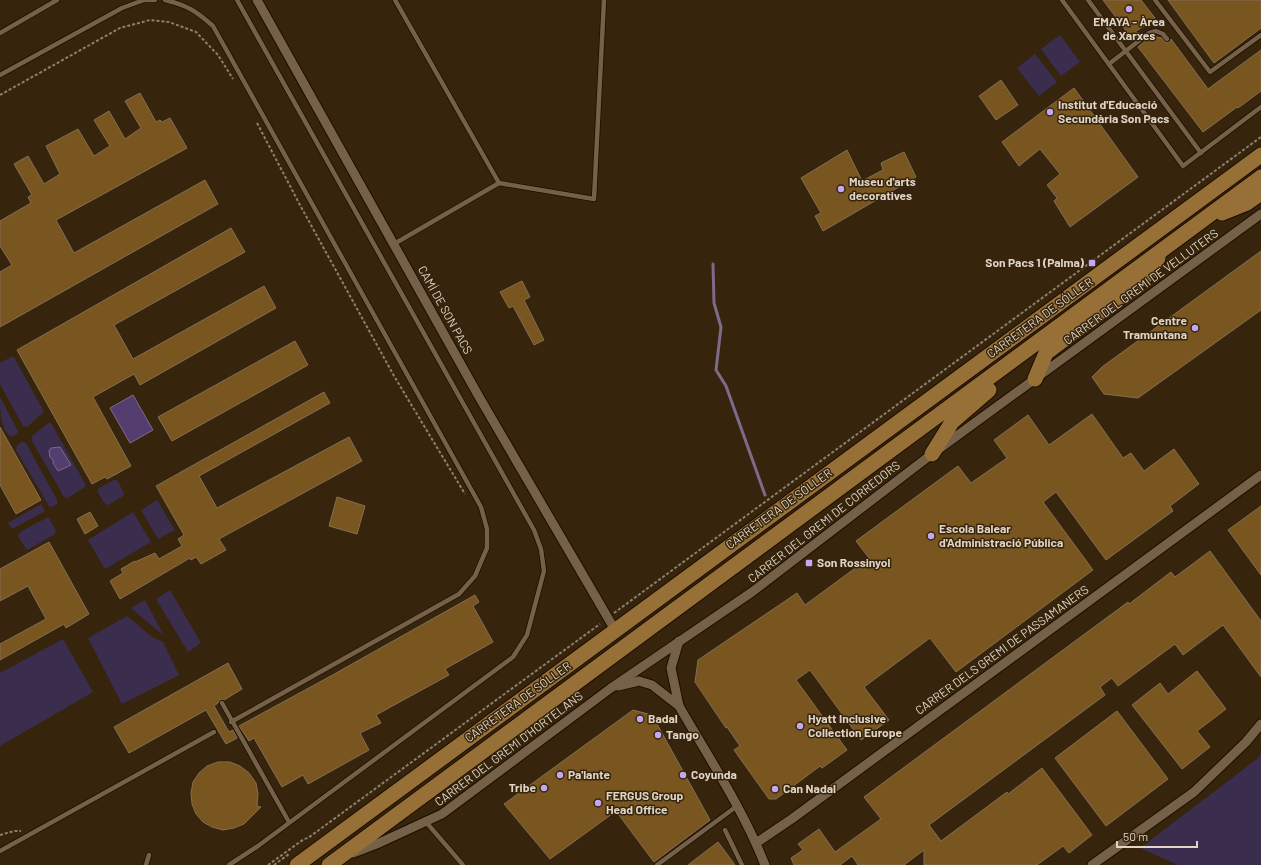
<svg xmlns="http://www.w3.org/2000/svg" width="1261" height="865" viewBox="0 0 1261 865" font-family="Barlow,sans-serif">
<rect width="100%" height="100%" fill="#36250c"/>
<!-- green -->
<g fill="#3a2d4d">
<polygon points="1060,35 1080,62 1061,76 1041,49"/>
<polygon points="1035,54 1057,82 1039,96 1017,68"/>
<polygon points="11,357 14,357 44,412 27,427 23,426 0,384 0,363"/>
<path d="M0 397 18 431 17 434 11 437C0 429 0 410 0 397Z"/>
<polygon points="48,423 51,423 86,485 84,488 67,498 64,497 32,441 32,436"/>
<polygon points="22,442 26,443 57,500 57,504 51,507 49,506 16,450 17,445"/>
<polygon points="114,480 117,480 124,493 123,496 108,505 105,504 97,491 99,488"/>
<polygon points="157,500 175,530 158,539 141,510"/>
<polygon points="41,504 45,511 12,529 8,523"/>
<polygon points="133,512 151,542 105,569 88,540"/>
<polygon points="46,518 49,518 56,531 55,534 29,549 26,549 18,536 20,532"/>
<polygon points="170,590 201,643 188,652 156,599"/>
<polygon points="145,600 164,636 131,608"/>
<polygon points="127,616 152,637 163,642 179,675 122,704 88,638"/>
<polygon points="63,639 93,692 0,746 0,673"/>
<polygon points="1261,754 1261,865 1178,865 1140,848 1257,759"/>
</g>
<!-- water -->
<g fill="#533e6f" stroke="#7d6b89">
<polygon points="133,395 153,430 130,443 110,408"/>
<polygon points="60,447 71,465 58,471 53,463 53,460 50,457 49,451 51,448"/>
</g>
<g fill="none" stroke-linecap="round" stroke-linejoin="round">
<!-- stream -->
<polyline stroke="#7d6b89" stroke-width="3" points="713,264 714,303 721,327 716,370 726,386 765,495"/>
</g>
<!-- building -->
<g fill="#795520" stroke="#836f55">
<polygon points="1103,0 1141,0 1155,18 1135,32 1142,34 1133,40"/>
<polygon points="1168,0 1261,0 1261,28 1214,63"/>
<polygon points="1151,36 1162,38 1166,43 1170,42 1171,39 1208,89 1261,50 1261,91 1238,108 1237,107 1203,132 1138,47"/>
<polygon points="1001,80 1018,105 996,120 979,96"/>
<polygon points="1074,88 1138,177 1070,227 1054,201 1057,198 1047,185 1060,174 1040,149 1019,166 1002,142"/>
<polygon points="140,93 156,122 160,120 162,122 170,118 187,148 56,220 74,253 205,180 218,204 0,327 0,272 12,265 0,246 0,221 31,203 28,197 32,195 14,164 28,156 44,184 60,174 46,146 78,129 94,156 110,146 94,120 109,111 125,139 141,128 125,101"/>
<polygon points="847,150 862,181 883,170 881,163 904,152 916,177 823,231 815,216 821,213 801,178"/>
<polygon points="231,228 245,252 114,325 133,359 264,286 276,308 140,385 134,374 93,397 131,466 107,479 105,477 92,484 17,350"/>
<polygon points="1261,251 1261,310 1138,398 1104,394 1092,377 1102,367"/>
<polygon points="522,281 530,297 524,300 544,340 534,345 513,306 509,308 500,292"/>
<polygon points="295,341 308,365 172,441 158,417"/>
<polygon points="324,392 330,403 199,476 217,508 349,437 362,461 219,539 226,550 201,564 196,557 191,560 190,558 120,599 110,581 123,573 121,569 135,561 135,562 155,553 159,559 182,546 178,539 184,535 156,486"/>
<polygon points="1092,414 1123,458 1131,453 1144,471 1174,449 1199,484 1170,506 1173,511 1106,560 1056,492 1043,502 1093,570 956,672 930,638 864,687 889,720 861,740 810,670 796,680 847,750 822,768 820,766 776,799 769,799 734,750 740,746 727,727 726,728 695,682 698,660 797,593 805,605 869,558 856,541 958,466 971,483 1007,458 994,440 1028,415 1049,445"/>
<polygon points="0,427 41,500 16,514 0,485"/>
<polygon points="337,497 365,506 357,534 329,526"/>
<polygon points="1261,506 1261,575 1228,530"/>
<polygon points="90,512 98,526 85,534 77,519"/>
<polygon points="49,542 89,614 66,628 64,624 0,660 0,644 46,619 28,586 0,601 0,569"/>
<polygon points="1210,551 1261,621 1261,677 1223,625 1183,655 1175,644 1118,686 1112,678 1100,687 1105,695 929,825 941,841 1007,792 1008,794 1042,768 1092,835 1069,853 1063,846 1037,865 924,865 924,850 904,865 858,865 852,856 840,865 794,865 791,858 803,850 798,844 819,829 835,852 881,819 864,797 1128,602 1129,604 1171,572 1175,577"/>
<polygon points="475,595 479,602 473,606 493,642 445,669 449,675 376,715 381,723 360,733 369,750 308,784 303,775 282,787 254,738 249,741 239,726 329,677"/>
<polygon points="228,663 242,689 224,700 220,700 218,703 214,706 229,732 233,730 237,738 226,744 206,710 129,753 114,727"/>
<polygon points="1197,671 1226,709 1197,731 1210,747 1182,769 1132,705 1160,683 1168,694"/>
<polygon points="633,710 652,715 710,820 654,862 616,811 550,859 504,804"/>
<polygon points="1117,711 1168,779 1106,826 1055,758"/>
<polygon points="218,762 230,762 240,766 249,773 256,783 258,794 257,806 261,807 244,824 234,828 223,830 212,827 203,822 196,814 192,804 191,793 193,782 199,773 207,766"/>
<polygon points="718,842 735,865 688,865"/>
</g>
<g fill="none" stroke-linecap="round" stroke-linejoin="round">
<!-- service casing -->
<g stroke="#1d0d00" stroke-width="6">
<g id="service">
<path d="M165 0C187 5 196 11 213 26L481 507 487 529V548L475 576 459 594 231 722"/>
<polyline points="395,0 499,183"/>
<polyline points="1062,0 1183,166 1261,107"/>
<polyline points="1088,0 1201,153"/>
<polyline points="1155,0 1210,72 1261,35"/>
<polyline points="0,33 57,0"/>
<polyline points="1109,64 1149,33 1156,31 1163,34 1167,39"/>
<polyline points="0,75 122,8 144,0 155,0"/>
<polyline points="394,244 499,183 594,199 604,0"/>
<polyline points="222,703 289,822"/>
<polyline points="426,822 463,865"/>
<polyline points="725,830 742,865"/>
<polyline points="0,851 214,732"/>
<polyline points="146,865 149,855"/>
<polyline points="229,865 258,846 513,657 527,635 544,571 541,549 534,530 237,0"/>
<polyline points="657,865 737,806"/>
</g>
</g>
<!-- minor casing -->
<g stroke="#1d0d00" stroke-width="11">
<g id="minor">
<polyline points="257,0 478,395 615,630"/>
<polyline points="618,686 639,681 652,685 679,706 671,668 679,641"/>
<path d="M679 706C709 758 743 809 765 865"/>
<polyline points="756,843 793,818 1261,475"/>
<polyline points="353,853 379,843 442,814 611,688 752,592 932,454 1261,214"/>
<polyline points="1092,865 1194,792 1246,742 1261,724"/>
</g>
</g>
<!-- primary casing -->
<g stroke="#1d0d00" stroke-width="17">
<g id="primary">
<polyline points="1222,213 1247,203 1261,193"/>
<polyline points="1035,379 1046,353 1114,302 1148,274 1158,258"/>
<polyline points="932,454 952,422 989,390"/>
<polyline points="297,865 1261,155"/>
<polyline points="329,865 1261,177"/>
</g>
</g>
<!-- path -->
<g stroke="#8e806d" stroke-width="2" stroke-dasharray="3 2" stroke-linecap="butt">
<polyline points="0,95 120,28 150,20 169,22 196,32 218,55 233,79"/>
<polyline points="257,123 300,205 394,376 465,494"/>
<polyline points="614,613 1261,137"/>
<polyline points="0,835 14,831 21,831"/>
<polyline points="268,865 304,839 308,838 600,624"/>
<polyline points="274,865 289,854"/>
</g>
<!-- service -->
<use href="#service" stroke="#756148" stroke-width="4.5"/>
<!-- minor -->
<use href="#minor" stroke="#756148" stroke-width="9"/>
<!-- primary -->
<use href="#primary" stroke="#977037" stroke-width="15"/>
</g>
<!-- markers -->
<g fill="#c4a7f1" stroke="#36250c" stroke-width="1.5">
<circle cx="1129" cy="9" r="4"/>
<circle cx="1050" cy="112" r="4"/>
<circle cx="841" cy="189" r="4"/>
<rect x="1088" y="259" width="8" height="8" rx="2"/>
<circle cx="1195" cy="328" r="4"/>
<circle cx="931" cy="536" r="4"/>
<rect x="805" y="559" width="8" height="8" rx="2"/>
<circle cx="640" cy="719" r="4"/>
<circle cx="800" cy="726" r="4"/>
<circle cx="658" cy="735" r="4"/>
<circle cx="560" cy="775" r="4"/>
<circle cx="683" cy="775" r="4"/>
<circle cx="544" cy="788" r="4"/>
<circle cx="775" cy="789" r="4"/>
<circle cx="598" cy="803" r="4"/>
</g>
<g text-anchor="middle" stroke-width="3" stroke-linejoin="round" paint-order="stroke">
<!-- poi labels -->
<g font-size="12" font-weight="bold" fill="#dfd4c6" stroke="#36250c" text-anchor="start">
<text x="1129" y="26" text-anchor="middle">EMAYA - Àrea<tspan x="1129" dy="14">de Xarxes</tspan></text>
<text x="1058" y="109">Institut d'Educació<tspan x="1058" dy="14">Secundària Son Pacs</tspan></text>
<text x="849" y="186">Museu d'arts<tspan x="849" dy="14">decoratives</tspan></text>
<text x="1084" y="267" text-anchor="end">Son Pacs 1 (Palma)</text>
<text x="1187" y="325" text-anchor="end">Centre<tspan x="1187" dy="14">Tramuntana</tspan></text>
<text x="939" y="533">Escola Balear<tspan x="939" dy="14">d'Administració Pública</tspan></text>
<text x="817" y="567">Son Rossinyol</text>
<text x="648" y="723">Badal</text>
<text x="808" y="723">Hyatt Inclusive<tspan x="808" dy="14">Collection Europe</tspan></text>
<text x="666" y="739">Tango</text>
<text x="568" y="779">Pa'lante</text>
<text x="691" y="779">Coyunda</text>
<text x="536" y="792" text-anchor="end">Tribe</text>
<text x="783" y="793">Can Nadal</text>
<text x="606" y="800">FERGUS Group<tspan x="606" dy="14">Head Office</tspan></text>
</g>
<!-- street labels -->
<g font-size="12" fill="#dfd4c6" stroke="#36250c">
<text transform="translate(1141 287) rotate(-36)" y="4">CARRER DEL GREMI DE VELLUTERS</text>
<text transform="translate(445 310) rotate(61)" y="4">CAMÍ DE SON PACS</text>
<text transform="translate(1040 318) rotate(-36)" y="4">CARRETERA DE SÓLLER</text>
<text transform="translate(779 509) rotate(-36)" y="4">CARRETERA DE SÓLLER</text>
<text transform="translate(824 522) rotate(-38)" y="4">CARRER DEL GREMI DE CORREDORS</text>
<text transform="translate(1002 650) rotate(-36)" y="4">CARRER DELS GREMI DE PASSAMANERS</text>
<text transform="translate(518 702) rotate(-36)" y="4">CARRETERA DE SÓLLER</text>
<text transform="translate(509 749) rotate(-37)" y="4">CARRER DEL GREMI D'HORTELANS</text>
</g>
</g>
<!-- scale -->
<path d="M1117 841v6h80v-6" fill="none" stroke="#dfd4c6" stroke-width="2"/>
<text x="1123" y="841" font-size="12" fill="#dfd4c6" stroke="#36250c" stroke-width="3" paint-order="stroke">50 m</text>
</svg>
